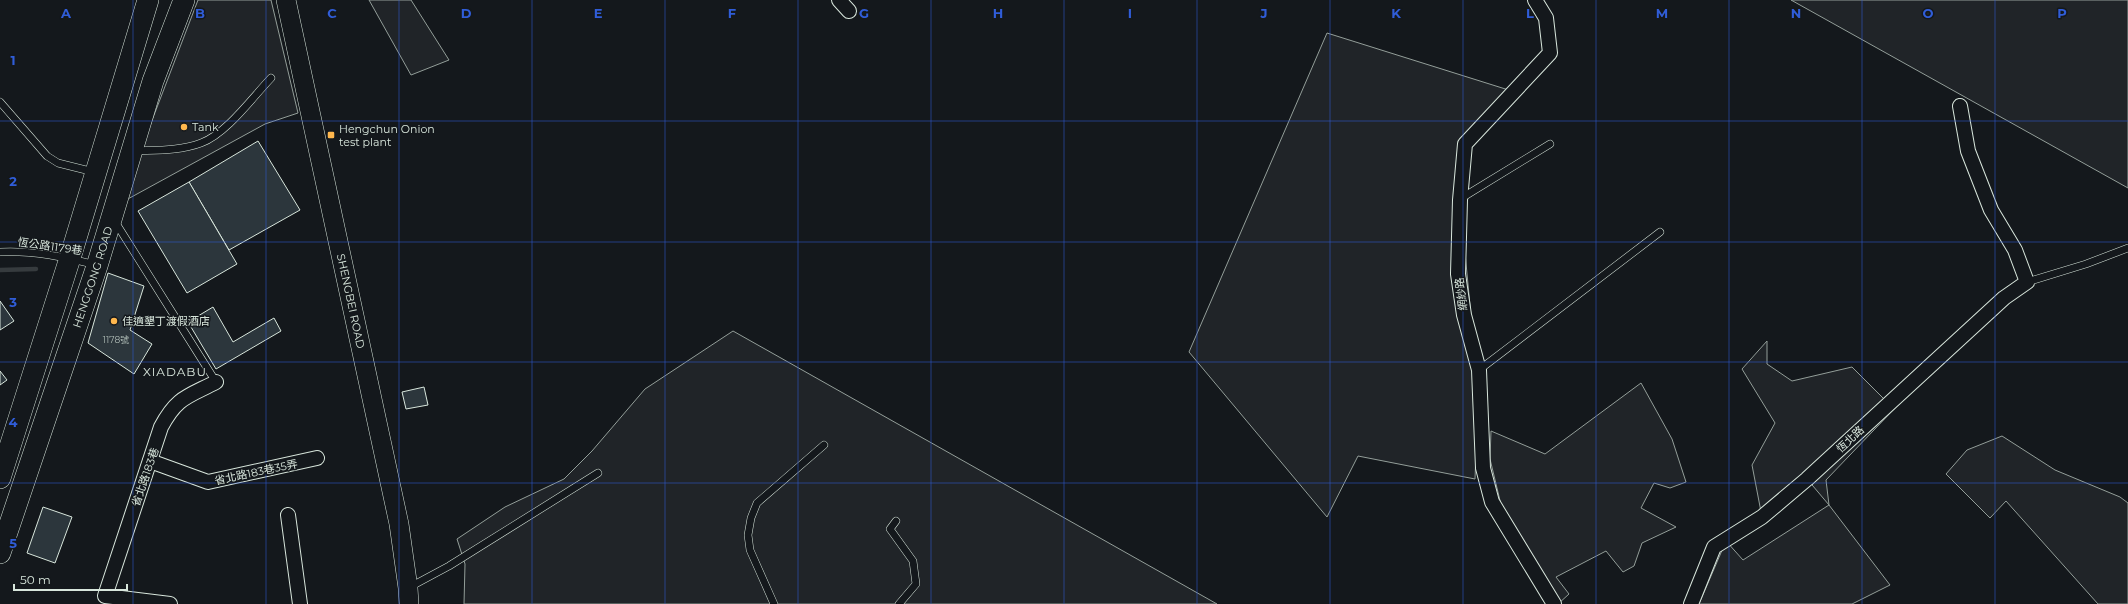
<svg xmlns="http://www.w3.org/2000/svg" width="2128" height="604" viewBox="0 0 2128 604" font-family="Montserrat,'Noto Sans TC',sans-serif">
<rect width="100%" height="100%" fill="#14181c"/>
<!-- green -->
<g fill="#202428" stroke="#939e99">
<polygon points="198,0 271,0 298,113 265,124 126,200 138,157"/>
<polygon points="369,0 411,0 449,60 411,75"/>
<polygon points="1791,0 2128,0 2128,188"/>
<polygon points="1327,33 1515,92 1465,144 1460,200 1475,358 1479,370 1475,479 1358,456 1327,517 1189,352"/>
<polygon points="733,331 1217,604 464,604 465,564 457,539 505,507 564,479 592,451 645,389"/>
<polygon points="1767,341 1767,364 1792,381 1852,367 1887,402 1897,406 1826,480 1829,505 1890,585 1852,604 1699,604 1726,541 1743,560 1829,505 1807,479 1762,517 1752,465 1775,423 1742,369"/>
<polygon points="1641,383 1672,439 1686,482 1670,488 1654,483 1641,508 1676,527 1642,543 1634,566 1623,572 1606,551 1556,577 1569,594 1558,604 1503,513 1490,459 1491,431 1545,454"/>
<polygon points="2002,436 2055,470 2120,497 2128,503 2128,604 2098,604 2006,501 1990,518 1946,474 1967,450"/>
</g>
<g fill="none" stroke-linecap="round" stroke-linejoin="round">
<!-- stream -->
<polyline stroke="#363b3e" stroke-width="4.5" points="0,270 36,269"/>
</g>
<!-- building -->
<g fill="#2c363c" stroke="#d8e6dc">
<polygon points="258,141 300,210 229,250 189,182"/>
<polygon points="189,182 237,264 187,293 138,211"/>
<polygon points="108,273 144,286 130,330 152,344 134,374 88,343"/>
<polygon points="0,301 14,321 0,330"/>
<polygon points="213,307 233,342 274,318 281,331 216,369 188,322"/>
<polygon points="0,371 7,380 0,385"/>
<polygon points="424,387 428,405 406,409 402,392"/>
<polygon points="43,507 72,517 55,563 27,553"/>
</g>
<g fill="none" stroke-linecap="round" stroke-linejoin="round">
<!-- lane casing -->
<g stroke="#d8e6dc" stroke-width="8">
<g id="lane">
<polyline points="0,102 47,156 58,163 94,172"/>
<path d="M134 151C157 150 180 151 201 143 226 134 252 98 271 78"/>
<polyline points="1460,199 1550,144"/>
<polyline points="114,220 216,382"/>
<path d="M0 252C32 250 66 257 96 265"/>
<polyline points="2027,282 2086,264 2128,248"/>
<polyline points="1479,370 1660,232"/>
<polyline points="896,521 890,529 913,561 916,584 899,604"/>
<polyline points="408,588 449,566 598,473"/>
<polyline points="774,604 750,550 748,535 751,518 757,503 824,445"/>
</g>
</g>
<!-- street casing -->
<g stroke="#d8e6dc" stroke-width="16">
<g id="street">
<polyline points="839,0 849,11"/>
<polyline points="1535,0 1546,18 1550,53 1465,144 1460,200 1458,274 1464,315 1479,370 1483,468 1492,502 1554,604"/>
<polyline points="150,461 208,482 317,458"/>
<polyline points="288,515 300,604"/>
<path d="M170 604 105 596 161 427C177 397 187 397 216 382"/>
<polyline points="1691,604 1714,547 1762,517 1807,479 2004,298 2027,282 2015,250 1991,210 1968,151 1960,106"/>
</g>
</g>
<!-- secondary casing -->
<g stroke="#d8e6dc" stroke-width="20">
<g id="secondary">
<path id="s1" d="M286 0 399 524 408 588 409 604"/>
</g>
</g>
<!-- primary casing -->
<g stroke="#d8e6dc" stroke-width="22">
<g id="primary">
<polyline points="0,478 70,258 148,0"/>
<path id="s2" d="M0 553 97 266 153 81 184 0"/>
</g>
</g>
<!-- lane -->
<use href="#lane" stroke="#14181c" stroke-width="7"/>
<!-- street -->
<use href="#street" stroke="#14181c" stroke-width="14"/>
<!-- secondary -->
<use href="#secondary" stroke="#14181c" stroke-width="19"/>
<!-- primary -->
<use href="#primary" stroke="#14181c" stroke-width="21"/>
</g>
<!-- grid -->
<path fill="none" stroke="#305dd8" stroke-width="1" stroke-opacity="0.55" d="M133 0V604M266 0V604M399 0V604M532 0V604M665 0V604M798 0V604M931 0V604M1064 0V604M1197 0V604M1330 0V604M1463 0V604M1596 0V604M1729 0V604M1862 0V604M1995 0V604M0 121H2128M0 242H2128M0 362H2128M0 483H2128"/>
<!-- markers -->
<g fill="#ffb74d" stroke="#14181c" stroke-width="1.5">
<circle cx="184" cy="127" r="4"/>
<rect x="327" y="131" width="8" height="8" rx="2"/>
<circle cx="114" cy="321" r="4"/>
</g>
<g text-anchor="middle" stroke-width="3" stroke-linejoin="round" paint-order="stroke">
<!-- number labels -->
<g font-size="9" fill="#adbab4">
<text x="116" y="343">1178號</text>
</g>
<!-- poi labels -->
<g font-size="11" fill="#d8e6dc" stroke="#14181c" text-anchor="start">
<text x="192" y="131">Tank</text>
<text x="339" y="133">Hengchun Onion<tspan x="339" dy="13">test plant</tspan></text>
<text x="122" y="325">佳適墾丁渡假酒店</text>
</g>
<!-- street labels -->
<g font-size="11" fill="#d8e6dc" stroke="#14181c">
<text transform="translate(50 246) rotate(8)" y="4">恆公路1179巷</text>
<text dy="4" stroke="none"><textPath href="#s2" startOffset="291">HENGGONG ROAD</textPath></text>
<text transform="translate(1461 294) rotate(-97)" y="4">網紗路</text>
<text dy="4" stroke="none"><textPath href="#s1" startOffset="308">SHENGBEI ROAD</textPath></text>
<text transform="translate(1850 439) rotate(-43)" y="4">恆北路</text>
<text transform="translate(256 472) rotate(-12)" y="4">省北路183巷35弄</text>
<text transform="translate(145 477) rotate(-71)" y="4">省北路183巷</text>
</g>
<!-- neighbourhood labels -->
<g font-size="12" letter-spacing="1" fill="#d8e6dc" stroke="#14181c">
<text x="175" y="376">XIADABU</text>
</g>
</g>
<g font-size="13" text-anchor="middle" font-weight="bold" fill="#305dd8" stroke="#14181c" stroke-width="3" stroke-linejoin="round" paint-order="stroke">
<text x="66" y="18">A</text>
<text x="200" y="18">B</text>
<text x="332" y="18">C</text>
<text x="466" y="18">D</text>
<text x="598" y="18">E</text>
<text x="732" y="18">F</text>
<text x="864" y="18">G</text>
<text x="998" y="18">H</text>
<text x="1130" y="18">I</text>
<text x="1264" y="18">J</text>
<text x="1396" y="18">K</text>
<text x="1530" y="18">L</text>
<text x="1662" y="18">M</text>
<text x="1796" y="18">N</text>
<text x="1928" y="18">O</text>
<text x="2062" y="18">P</text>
<text x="13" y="65">1</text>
<text x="13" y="186">2</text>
<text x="13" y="307">3</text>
<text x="13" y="427">4</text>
<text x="13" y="548">5</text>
</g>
<!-- scale -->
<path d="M14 584v6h113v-6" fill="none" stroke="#d8e6dc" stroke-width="2"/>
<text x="20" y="584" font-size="12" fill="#d8e6dc" stroke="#14181c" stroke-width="3" paint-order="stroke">50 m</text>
</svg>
